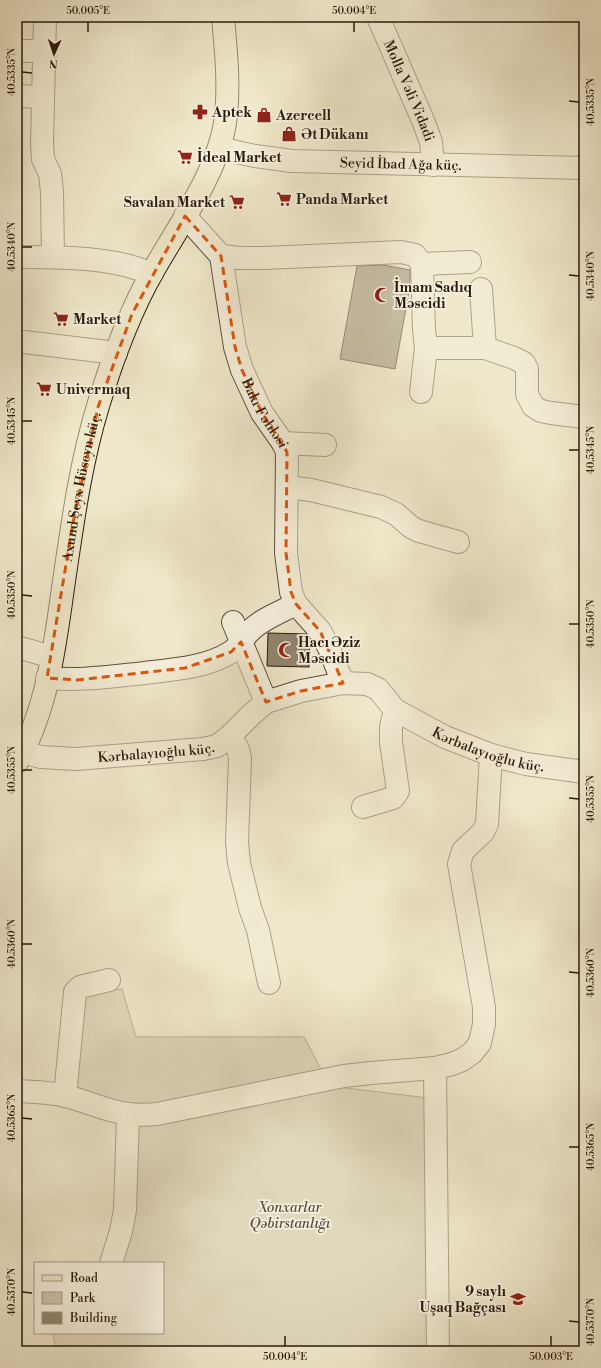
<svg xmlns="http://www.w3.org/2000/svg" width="601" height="1368" viewBox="0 0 601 1368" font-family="'Libre Bodoni',serif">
<rect width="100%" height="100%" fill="#efe8cb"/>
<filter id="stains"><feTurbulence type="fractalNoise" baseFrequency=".005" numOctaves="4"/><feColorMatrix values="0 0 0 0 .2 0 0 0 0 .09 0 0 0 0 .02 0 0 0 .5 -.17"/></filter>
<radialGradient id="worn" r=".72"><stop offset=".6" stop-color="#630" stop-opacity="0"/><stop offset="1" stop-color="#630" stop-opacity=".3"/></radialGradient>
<!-- green -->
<polygon fill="#cec5ab" stroke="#7c705c" points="122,989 136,1037 304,1037 330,1086 428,1098 429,1351 56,1351 53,1333 163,1333 163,1263 120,1263 135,1109 71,1085 81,994"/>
<!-- building -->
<g fill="#90856f" stroke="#2a1a0c">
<polygon points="383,265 410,270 410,286 395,369 340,359 357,266"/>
<polygon points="268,633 306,634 310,639 309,667 267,666"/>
</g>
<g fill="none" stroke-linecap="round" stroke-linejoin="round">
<!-- minor casing -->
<g stroke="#5b4e3c" stroke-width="24">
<g id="minor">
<path id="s1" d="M378 17 424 123 431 142 433 165"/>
<polyline points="45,18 42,143 43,159 50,174 52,192 53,257"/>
<polyline points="17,51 44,51"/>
<polyline points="17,96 42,97"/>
<path id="s2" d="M219 148 255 156 292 161 584 168"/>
<path id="s3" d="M185 216 221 256 235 347 242 370 262 413 283 443 287 452 286 553 291 592 296 604 320 631 329 648 343 683"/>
<polyline points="221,256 240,258 265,258 401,252 415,255 422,264"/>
<path d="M17 257C51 257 92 257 125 265 134 267 143 271 152 273"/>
<polyline points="422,264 424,329 426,348 485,348 514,358 524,363 527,369 527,394 533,406 541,411 551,413 584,417"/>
<polyline points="422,264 470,262"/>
<polyline points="481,289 485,348"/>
<polyline points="24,342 116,353"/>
<polyline points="421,392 426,348"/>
<polyline points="283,443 325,445"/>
<polyline points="287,487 311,490 381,507 396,514 411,527 419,531 458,542"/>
<polyline points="233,622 266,702"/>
<polyline points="17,647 52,657"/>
<path d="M47 678C77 681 106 677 136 674 166 670 205 669 231 652 239 647 243 638 249 632 261 619 281 612 296 604"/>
<polyline points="230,736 238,749 240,758 237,842 239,863 250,908 258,930 269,983"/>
<path id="s4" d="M22 752 41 757 76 759 203 749 217 746 230 736 251 715 266 702 301 691 343 683 367 684 378 689 395 710 445 737 491 755 526 764 584 772"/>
<polyline points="363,807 393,798 398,791 391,742 391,727 395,710"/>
<polyline points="435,1068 438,1351"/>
<path d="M17 1091C33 1092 50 1092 66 1096 101 1106 120 1118 157 1114L344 1076 371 1073 435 1068 452 1064 462 1060 472 1053 480 1043 484 1024V1007L459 864 463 851 483 832 487 824 491 755"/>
<polyline points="65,1096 75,992 80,987 109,980"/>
<polyline points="111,1263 121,1231 125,1210 128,1115"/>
</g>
</g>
<!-- major casing -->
<g stroke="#2a1a0c" stroke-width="24">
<g id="major">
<path id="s5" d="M17 762C47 710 55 646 63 588 72 527 80 465 98 406 112 360 129 313 153 271 178 227 217 173 225 123 230 88 226 52 223 17"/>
</g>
</g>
<!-- minor -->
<use href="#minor" stroke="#f5f0dd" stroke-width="22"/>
<!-- major -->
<use href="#major" stroke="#efe8cb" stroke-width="22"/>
</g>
<!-- marked area -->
<path d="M0 0H601V1368H0ZM185 216 221 256 235 347 242 370 262 413 287 452 286 553 291 592 296 604 320 631 343 683 301 691 266 702 241 642 231 652 185 668 77 680 47 678 73 523 98 407 132 314Z" fill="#efe8cb" fill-opacity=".55" fill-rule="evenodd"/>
<path fill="none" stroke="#de560c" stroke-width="3" stroke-dasharray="8 5" stroke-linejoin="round" d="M185 216 221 256 235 347 242 370 262 413 287 452 286 553 291 592 296 604 320 631 343 683 301 691 266 702 241 642 231 652 185 668 77 680 47 678 73 523 98 407 132 314Z"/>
<!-- ticks -->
<path fill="none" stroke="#2a1a0c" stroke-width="1.5" d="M88 32V22M354 32V22M22 72 32 73M569 101 579 102M22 247H32M569 275 579 276M22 421H32M569 450H579M22 595 32 596M569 624H579M22 770H32M569 798 579 799M22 944H32M569 972 579 973M22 1118 32 1119M569 1147H579M22 1292 32 1293M569 1321 579 1322M285 1346V1336M551 1346V1336"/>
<!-- icons -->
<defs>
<g id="pharmacy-bare" transform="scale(1.2)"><path d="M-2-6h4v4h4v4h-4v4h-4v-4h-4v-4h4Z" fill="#8f2418" stroke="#f5f0dd" stroke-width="2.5" paint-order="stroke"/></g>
<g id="shop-bare" transform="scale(1.2)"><path d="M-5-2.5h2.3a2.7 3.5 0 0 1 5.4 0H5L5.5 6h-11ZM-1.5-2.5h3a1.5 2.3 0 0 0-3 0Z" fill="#8f2418" stroke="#f5f0dd" stroke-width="2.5" paint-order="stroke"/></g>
<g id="supermarket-bare" transform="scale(1.2)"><path d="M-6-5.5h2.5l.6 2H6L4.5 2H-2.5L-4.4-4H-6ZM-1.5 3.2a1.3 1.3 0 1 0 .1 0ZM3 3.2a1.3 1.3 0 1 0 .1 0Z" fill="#8f2418" stroke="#f5f0dd" stroke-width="2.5" paint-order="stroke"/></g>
<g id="mosque-bare" transform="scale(1.2)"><path d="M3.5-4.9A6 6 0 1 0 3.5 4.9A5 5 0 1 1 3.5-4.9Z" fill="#8f2418" stroke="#f5f0dd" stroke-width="2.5" paint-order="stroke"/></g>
<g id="school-bare" transform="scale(1.2)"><path d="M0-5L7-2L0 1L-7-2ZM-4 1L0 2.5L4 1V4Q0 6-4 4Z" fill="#8f2418" stroke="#f5f0dd" stroke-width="2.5" paint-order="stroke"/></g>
</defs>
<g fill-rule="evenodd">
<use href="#pharmacy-bare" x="200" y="112"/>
<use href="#shop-bare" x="264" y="115"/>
<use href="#shop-bare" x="289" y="134"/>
<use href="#supermarket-bare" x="185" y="157"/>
<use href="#supermarket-bare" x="284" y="199"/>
<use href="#supermarket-bare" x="237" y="202"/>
<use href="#mosque-bare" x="382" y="295"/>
<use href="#supermarket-bare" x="61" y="319"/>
<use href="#supermarket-bare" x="44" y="389"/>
<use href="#mosque-bare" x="286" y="650"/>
<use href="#school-bare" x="518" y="1299"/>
</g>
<g text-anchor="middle" stroke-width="3.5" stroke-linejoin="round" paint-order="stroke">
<!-- street labels -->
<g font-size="14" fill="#2a1a0c" stroke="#f5f0dd">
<text dy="5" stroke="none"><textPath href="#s1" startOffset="80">Molla Vəli Vidadi</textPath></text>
<text dy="5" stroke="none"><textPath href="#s2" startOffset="183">Seyid İbad Ağa küç.</textPath></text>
<text dy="5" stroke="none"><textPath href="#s3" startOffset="219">Bakı Fəhləsi</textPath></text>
<text dy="5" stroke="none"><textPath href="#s5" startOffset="284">Axund Şeyx Hüseyn küç.</textPath></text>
<text dy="5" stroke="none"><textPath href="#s4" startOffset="507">Kərbalayıoğlu küç.</textPath></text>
<text dy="5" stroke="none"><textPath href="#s4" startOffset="135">Kərbalayıoğlu küç.</textPath></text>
</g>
<!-- poi labels -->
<g font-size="14" font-weight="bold" fill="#2a1a0c" stroke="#f5f0dd" text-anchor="start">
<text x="212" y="117">Aptek</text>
<text x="276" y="120">Azercell</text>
<text x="301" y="139">Ət Dükanı</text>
<text x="197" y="162">İdeal Market</text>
<text x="296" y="204">Panda Market</text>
<text x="225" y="207" text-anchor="end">Savalan Market</text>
<text x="394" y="292">İmam Sadıq<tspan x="394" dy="16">Məscidi</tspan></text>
<text x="73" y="324">Market</text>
<text x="56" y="394">Univermaq</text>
<text x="298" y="647">Hacı Əziz<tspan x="298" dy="16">Məscidi</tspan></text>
<text x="506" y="1296" text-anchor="end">9 saylı<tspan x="506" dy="16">Uşaq Bağçası</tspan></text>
</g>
<!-- park labels -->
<g font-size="14" font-style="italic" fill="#5b4d3c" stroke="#f5f0dd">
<text x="290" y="1212">Xonxarlar<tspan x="290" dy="16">Qəbirstanlığı</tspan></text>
</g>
</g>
<!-- margin -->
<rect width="601" height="1368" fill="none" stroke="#efe8cb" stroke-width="44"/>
<!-- legend -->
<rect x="34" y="1262" width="130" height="72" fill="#f5f0dd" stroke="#a49a89"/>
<rect x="42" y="1275" width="20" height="6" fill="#efe8cb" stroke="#a49a89"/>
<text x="70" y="1282" font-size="12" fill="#2a1a0c">Road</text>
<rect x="42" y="1292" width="20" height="12" fill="#cec5ab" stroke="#a49a89"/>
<text x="70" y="1302" font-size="12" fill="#2a1a0c">Park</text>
<rect x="42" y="1312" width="20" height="12" fill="#90856f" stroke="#a49a89"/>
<text x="70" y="1322" font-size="12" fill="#2a1a0c">Building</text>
<!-- north arrow -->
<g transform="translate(54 54) rotate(183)" stroke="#f5f0dd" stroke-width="3" paint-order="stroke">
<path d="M0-3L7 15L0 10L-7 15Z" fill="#2a1a0c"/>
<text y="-6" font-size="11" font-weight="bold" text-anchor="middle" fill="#2a1a0c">N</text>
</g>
<rect x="22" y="22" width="557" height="1324" fill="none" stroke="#2a1a0c" stroke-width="1.5"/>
<g font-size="10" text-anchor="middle" fill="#2a1a0c">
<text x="88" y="14">50.005°E</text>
<text x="354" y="14">50.004°E</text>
<text transform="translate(11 72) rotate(-90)" y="4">40.5335°N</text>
<text transform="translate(590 102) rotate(-90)" y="4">40.5335°N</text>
<text transform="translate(11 247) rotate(-90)" y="4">40.5340°N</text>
<text transform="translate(590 276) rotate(-90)" y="4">40.5340°N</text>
<text transform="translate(11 421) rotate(-90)" y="4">40.5345°N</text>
<text transform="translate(590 450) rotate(-90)" y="4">40.5345°N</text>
<text transform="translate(11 595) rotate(-90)" y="4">40.5350°N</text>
<text transform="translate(590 624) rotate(-90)" y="4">40.5350°N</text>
<text transform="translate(11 770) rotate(-90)" y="4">40.5355°N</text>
<text transform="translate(590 799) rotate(-90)" y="4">40.5355°N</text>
<text transform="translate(11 944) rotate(-90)" y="4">40.5360°N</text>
<text transform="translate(590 973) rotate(-90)" y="4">40.5360°N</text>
<text transform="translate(11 1118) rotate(-90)" y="4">40.5365°N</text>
<text transform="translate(590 1147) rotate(-90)" y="4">40.5365°N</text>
<text transform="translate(11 1292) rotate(-90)" y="4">40.5370°N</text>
<text transform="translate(590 1322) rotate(-90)" y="4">40.5370°N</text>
<text x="285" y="1360">50.004°E</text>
<text x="551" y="1360">50.003°E</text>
</g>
<rect width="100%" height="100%" filter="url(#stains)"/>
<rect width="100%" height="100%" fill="url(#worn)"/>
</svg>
